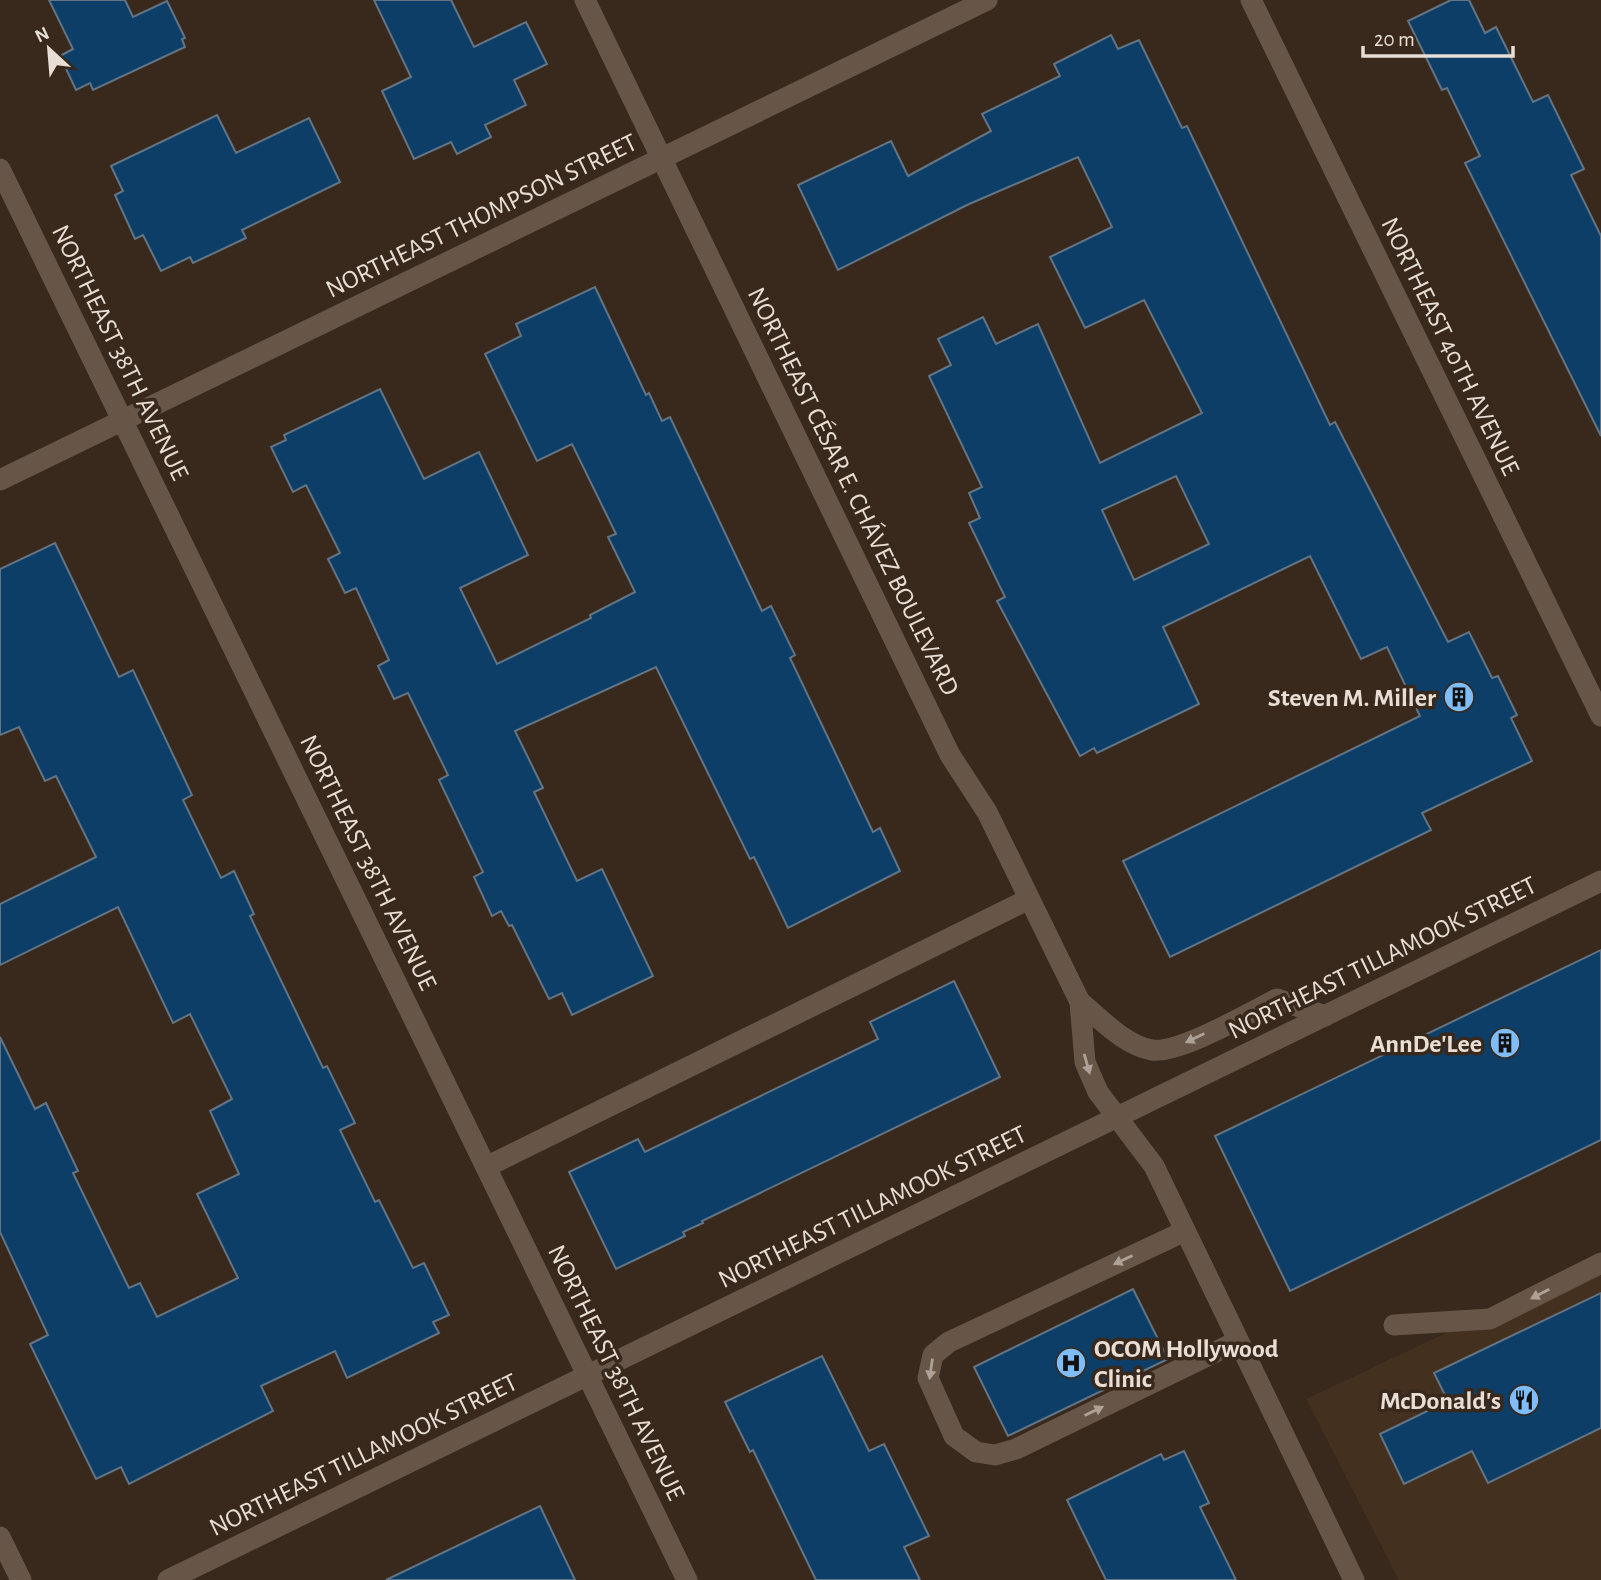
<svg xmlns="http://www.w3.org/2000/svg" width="1601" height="1580" viewBox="0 0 1601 1580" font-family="'Alegreya Sans',sans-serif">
<rect width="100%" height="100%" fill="#38291c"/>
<!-- built -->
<polygon fill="#44301e" points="1601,1260 1601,1580 1399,1580 1306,1399"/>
<!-- building -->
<g fill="#0c3e68" stroke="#637484" stroke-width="2" fill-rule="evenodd">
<polygon points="49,0 125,0 133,17 167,1 185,38 182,39 185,47 93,90 90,83 76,90 60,56 73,49"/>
<polygon points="374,0 451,0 474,47 526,22 547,64 514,80 526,105 485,125 491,137 457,154 451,142 414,159 382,91 411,77"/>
<polygon points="1451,0 1469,0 1485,33 1496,27 1533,102 1548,95 1584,169 1571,175 1601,236 1601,436 1465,163 1480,156 1447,88 1442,90 1408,21"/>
<path d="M1111 35 1118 49 1139 40 1182 128 1187 126 1330 425 1335 422 1448 642 1469 632 1492 678 1498 676 1517 715 1511 718 1532 761 1422 813 1431 830 1170 957 1123 861 1420 716 1387 647 1361 659 1310 556 1163 627 1199 704 1097 753 1094 748 1080 756 997 601 1005 597 969 523 980 518 969 493 982 487 929 376 951 365 938 339 983 317 996 344 1038 324 1100 463 1202 413 1144 300 1085 328 1050 257 1112 227 1078 157 967 205 838 270 798 185 891 141 908 176 991 131 982 114 1060 76 1054 64ZM1176 476 1209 544 1134 580 1102 510Z"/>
<polygon points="217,115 236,153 309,118 340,182 242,230 246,238 193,263 190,257 161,271 143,235 135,239 115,195 123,191 111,166"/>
<polygon points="595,287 646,395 649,393 662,421 670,417 762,611 771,606 795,655 790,658 873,832 880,828 900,871 788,928 754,857 750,859 656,667 515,731 543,788 534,792 577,881 602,869 653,976 572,1015 562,993 549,999 512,925 509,926 501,911 492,916 474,877 483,872 439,780 448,775 408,693 394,699 378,666 389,660 356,588 345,593 328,559 340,553 306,485 293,492 271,447 286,440 284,435 380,389 424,479 479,452 528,555 460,588 497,664 591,618 590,615 635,592 608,537 616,534 572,444 537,461 485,354 521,336 516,324"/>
<polygon points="55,543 119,677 133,670 192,795 183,800 221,878 234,871 254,914 250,916 323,1068 327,1066 355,1123 340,1130 375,1202 379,1200 413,1268 424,1263 449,1315 433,1322 439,1333 347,1378 335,1351 261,1386 273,1411 129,1484 121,1467 96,1479 30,1344 48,1335 0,1232 0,1037 35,1109 46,1103 78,1171 73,1173 129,1288 140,1283 157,1317 238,1278 197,1194 239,1174 210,1111 232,1099 190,1014 173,1023 118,907 0,965 0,904 96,857 56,776 45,781 19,727 0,735 0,569"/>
<polygon points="1601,950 1601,1140 1290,1291 1215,1136"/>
<polygon points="954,981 1000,1077 702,1221 703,1223 683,1232 685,1236 616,1269 569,1172 638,1139 645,1152 878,1039 870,1022"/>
<polygon points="1133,1289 1168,1359 1008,1436 974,1367"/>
<polygon points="1601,1293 1601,1428 1488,1483 1472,1451 1404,1484 1380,1434 1448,1401 1434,1373"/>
<polygon points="822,1356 869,1451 884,1444 929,1536 904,1547 920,1580 816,1580 753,1450 750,1452 725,1402"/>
<polygon points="1184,1451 1209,1503 1200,1507 1236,1580 1106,1580 1067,1500 1161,1454 1164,1460"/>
<polygon points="540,1506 575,1580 386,1580"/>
</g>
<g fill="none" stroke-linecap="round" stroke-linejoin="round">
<!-- minor -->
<g stroke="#675648" stroke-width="21">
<polyline points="585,0 950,755 987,812 1080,1002 1085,1062 1098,1092 1154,1166 1354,1580"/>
<polyline points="1251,0 1601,716"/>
<polyline points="0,169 687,1580"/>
<polyline points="0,480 987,0"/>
<path d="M1080 1002C1100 1018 1125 1046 1152 1050 1179 1054 1249 1013 1277 999L1325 1016"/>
<polyline points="486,1167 1029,899"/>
<polyline points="1185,1231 949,1342 933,1355 928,1378 954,1436 976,1452 995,1455 1016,1449 1238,1341"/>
<polyline points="1394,1325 1490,1319 1601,1263"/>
<polyline points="0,1537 21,1580"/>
<polyline points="168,1580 1601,881"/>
</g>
</g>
<!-- one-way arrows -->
<defs><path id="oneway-solid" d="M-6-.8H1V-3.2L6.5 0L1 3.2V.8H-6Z" transform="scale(1.75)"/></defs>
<g fill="#aea196">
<use href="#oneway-solid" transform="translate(1195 1038) rotate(154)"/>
<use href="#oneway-solid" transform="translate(1087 1064) rotate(74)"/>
<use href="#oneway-solid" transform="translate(1123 1260) rotate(155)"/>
<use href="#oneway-solid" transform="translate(1540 1294) rotate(153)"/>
<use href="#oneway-solid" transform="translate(931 1369) rotate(98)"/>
<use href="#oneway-solid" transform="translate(1094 1411) rotate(-26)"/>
</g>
<!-- icons -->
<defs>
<g id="building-disc" transform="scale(1.575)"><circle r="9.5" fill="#7fbdfa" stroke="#38291c"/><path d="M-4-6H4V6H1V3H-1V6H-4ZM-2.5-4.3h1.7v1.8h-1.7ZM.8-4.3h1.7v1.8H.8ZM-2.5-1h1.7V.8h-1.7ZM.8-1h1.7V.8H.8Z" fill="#111"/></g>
<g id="hospital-disc" transform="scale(1.575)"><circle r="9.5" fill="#7fbdfa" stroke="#38291c"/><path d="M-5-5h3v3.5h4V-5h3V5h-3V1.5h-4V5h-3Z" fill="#111"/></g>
<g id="restaurant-disc" transform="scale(1.575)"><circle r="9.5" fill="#7fbdfa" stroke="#38291c"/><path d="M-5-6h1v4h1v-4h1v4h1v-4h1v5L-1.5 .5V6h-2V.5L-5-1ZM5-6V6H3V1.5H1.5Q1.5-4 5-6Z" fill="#111"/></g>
</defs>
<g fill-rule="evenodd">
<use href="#building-disc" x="1459" y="697"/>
<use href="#building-disc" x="1505" y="1043"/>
<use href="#hospital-disc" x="1071" y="1363"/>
<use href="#restaurant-disc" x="1524" y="1400"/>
</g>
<g text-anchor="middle" stroke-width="7" stroke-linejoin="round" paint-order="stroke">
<!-- street labels -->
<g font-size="26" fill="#e8ded5" stroke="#38291c">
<text transform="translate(481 215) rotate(-26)" y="9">NORTHEAST THOMPSON STREET</text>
<text transform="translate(1451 346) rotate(64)" y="9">NORTHEAST 40TH AVENUE</text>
<text transform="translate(121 352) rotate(64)" y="9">NORTHEAST 38TH AVENUE</text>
<text transform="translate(854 491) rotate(64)" y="9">NORTHEAST CÉSAR E. CHÁVEZ BOULEVARD</text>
<text transform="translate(369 862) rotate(64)" y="9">NORTHEAST 38TH AVENUE</text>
<text transform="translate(1382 957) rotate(-26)" y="9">NORTHEAST TILLAMOOK STREET</text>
<text transform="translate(872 1206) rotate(-26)" y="9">NORTHEAST TILLAMOOK STREET</text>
<text transform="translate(617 1372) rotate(64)" y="9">NORTHEAST 38TH AVENUE</text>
<text transform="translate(363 1454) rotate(-26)" y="9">NORTHEAST TILLAMOOK STREET</text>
</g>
<!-- poi labels -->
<g font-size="26" font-weight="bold" fill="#e8ded5" stroke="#38291c" text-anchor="end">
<text x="1436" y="706">Steven M. Miller</text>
<text x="1482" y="1052">AnnDe'Lee</text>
<text x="1094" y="1357" text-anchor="start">OCOM Hollywood<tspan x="1094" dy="30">Clinic</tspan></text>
<text x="1501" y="1409">McDonald's</text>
</g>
</g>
<!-- north arrow -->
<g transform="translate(49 49) rotate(334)" stroke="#38291c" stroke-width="5" paint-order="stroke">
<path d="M0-5L12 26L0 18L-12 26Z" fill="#e8ded5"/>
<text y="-10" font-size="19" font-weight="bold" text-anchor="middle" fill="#e8ded5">N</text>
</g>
<!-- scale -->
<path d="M1363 46v10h150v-10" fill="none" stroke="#e8ded5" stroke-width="3.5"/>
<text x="1374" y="46" font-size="21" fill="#e8ded5" stroke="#38291c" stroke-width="5" paint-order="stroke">20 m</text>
</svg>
